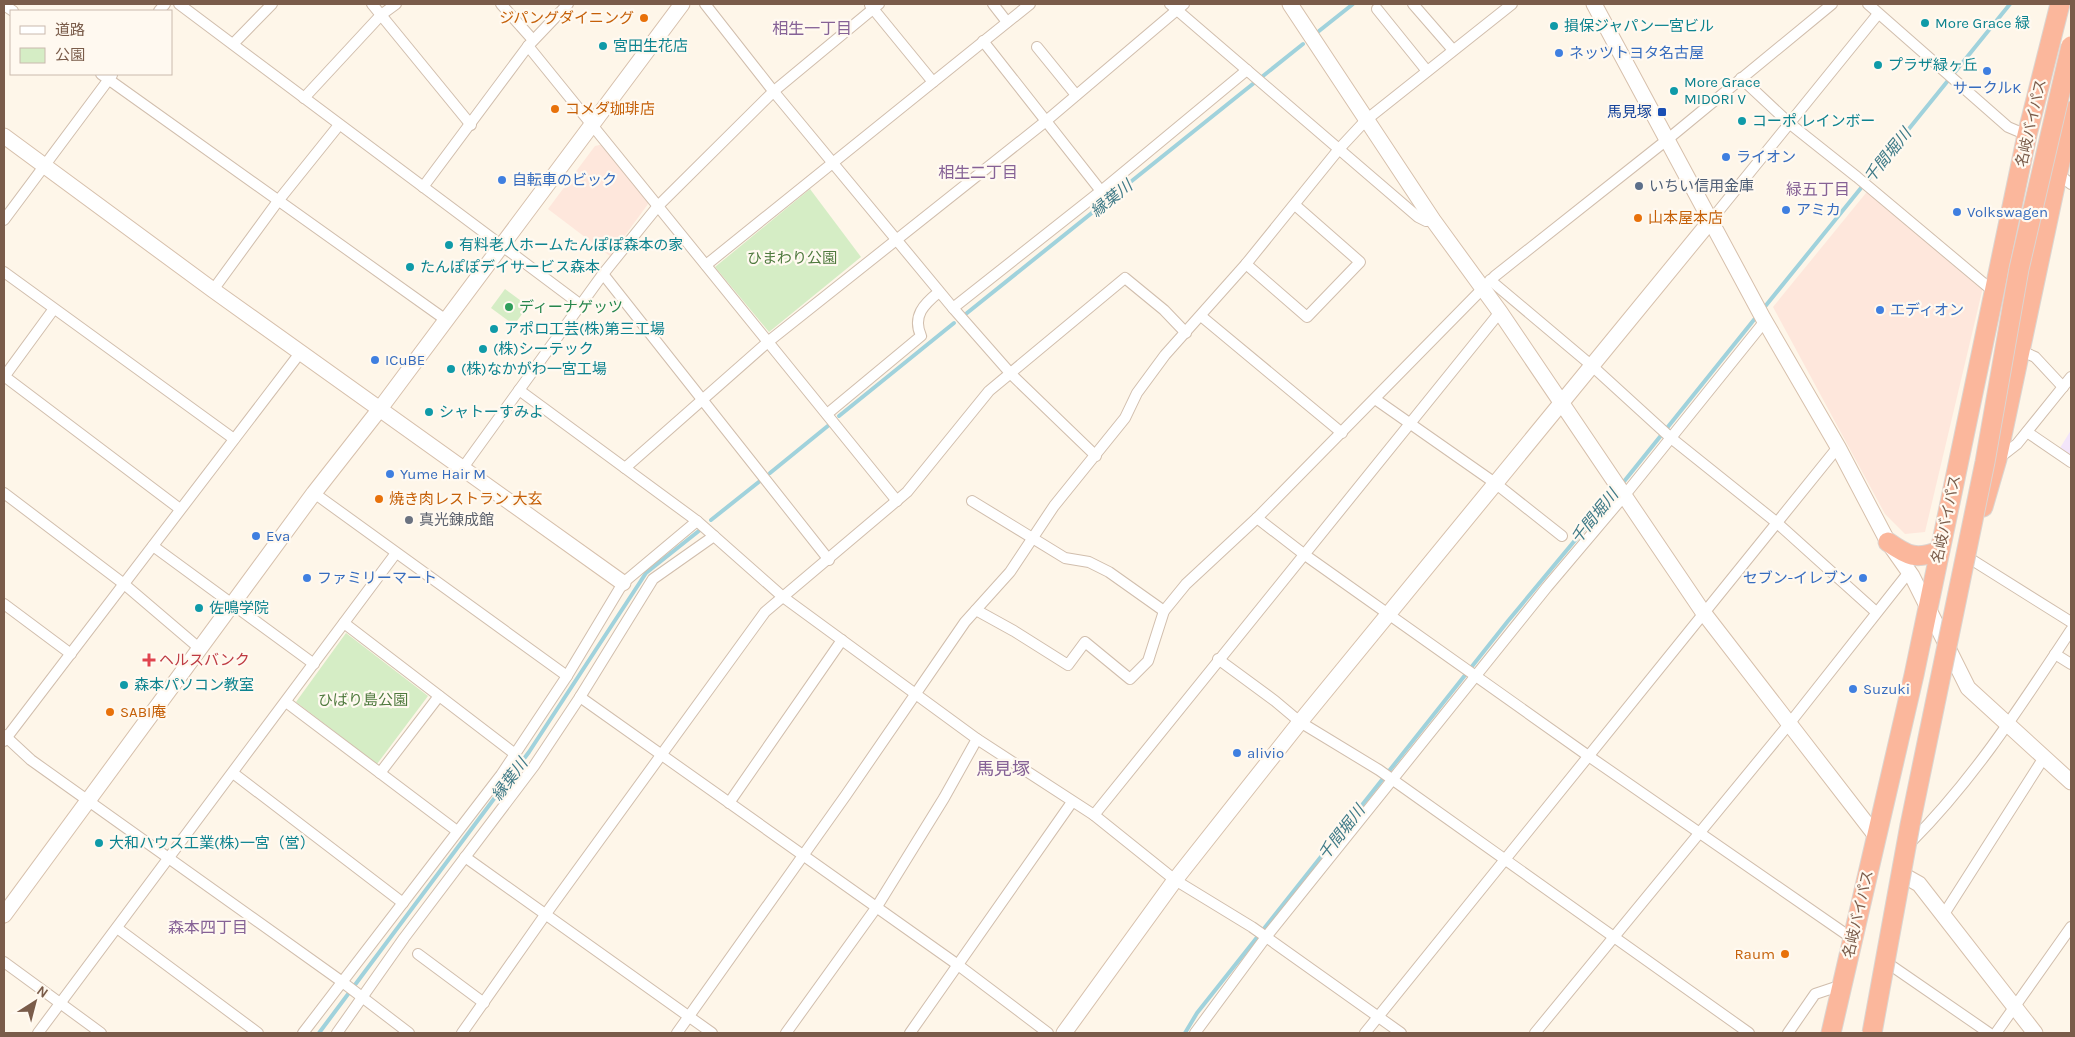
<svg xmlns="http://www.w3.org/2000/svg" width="2075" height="1037" viewBox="0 0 2075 1037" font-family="Karla,'Noto Sans JP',sans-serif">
<rect width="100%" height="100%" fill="#fef6e9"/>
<!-- commercial -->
<g fill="#fee7dc">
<polygon points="604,144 648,200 648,204 610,256 548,209 595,146"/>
<polygon points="1870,188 1984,283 1925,532 1905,534 1885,514 1773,307"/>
</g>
<!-- education -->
<polygon fill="#f3e5fa" points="2071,430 2071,455 2060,448"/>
<!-- green -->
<g fill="#d5edc5">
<polygon points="810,189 861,257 769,332 715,267"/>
<polygon points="505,289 528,306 514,325 491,308"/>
<polygon points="346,633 428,696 377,764 296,702"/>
</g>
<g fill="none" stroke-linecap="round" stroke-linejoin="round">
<!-- stream -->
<g stroke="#a0d2dc" stroke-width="4">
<polyline points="1319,31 1353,4"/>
<polyline points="1263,76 1303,44"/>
<polyline points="1763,309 2010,4"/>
<polyline points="967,313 1254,83"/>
<polyline points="839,416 954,323"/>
<polyline points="770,473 829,425"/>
<polyline points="1622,484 1757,316"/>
<polyline points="711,520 760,481"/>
<polyline points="319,1033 529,752 646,573 700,530"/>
<polyline points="1185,1033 1197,1013 1508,621 1616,491"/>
</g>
<!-- street casing -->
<g stroke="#d1bead" stroke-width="12">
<g id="street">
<polyline points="179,4 581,305"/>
<polyline points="372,4 471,125"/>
<polyline points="501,4 533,40"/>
<polyline points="705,4 774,92 953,308 1101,191 1247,70"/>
<polyline points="993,4 1007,22"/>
<polyline points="1170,4 1418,217 1426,221 1433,220"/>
<polyline points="1413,4 1453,50"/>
<polyline points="1832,4 1668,139 1495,276 1257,518 1305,555 1587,755 1853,939"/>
<polyline points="1868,4 2008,127 2027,135"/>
<polyline points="4,5 13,11"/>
<polyline points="870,5 933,82"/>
<polyline points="1377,9 1427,71"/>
<polyline points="159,11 165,4"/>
<polyline points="983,41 1101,191"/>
<polyline points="233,44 272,4"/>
<polyline points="528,46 897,501"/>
<polyline points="1037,47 1076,95"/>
<polyline points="101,74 446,320"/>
<polyline points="1741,78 1789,123 1857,177 1994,292"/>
<polyline points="304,98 381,15 396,4"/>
<polyline points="2057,173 2071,184"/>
<polyline points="423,187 528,46 568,4"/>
<polyline points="1712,219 1878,14"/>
<polyline points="4,220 112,75"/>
<polyline points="1246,264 1307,317 1360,262 1295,205"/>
<polyline points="706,265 1030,4"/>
<polyline points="4,272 234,439"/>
<polyline points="603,274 829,560"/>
<polyline points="1490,280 1591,365 1671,438 1776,522 1876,612"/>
<polyline points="213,290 278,201 339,125"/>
<polyline points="953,308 1011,374 1096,456"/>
<polyline points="1201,316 1342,433"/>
<polyline points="2019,350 2035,357 2063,387"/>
<polyline points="4,376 180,509"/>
<polyline points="4,377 53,310"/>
<polyline points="519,390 697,521 783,597 977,739 1094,815 1175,880 1252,927 1401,1033"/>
<polyline points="1375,399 1495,483 1562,536"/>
<path d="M827 414 921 336C912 316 924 304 939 292"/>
<polyline points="2027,432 2071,462"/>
<polyline points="1999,458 2017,444 2071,377"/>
<polyline points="625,468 769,341 1046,121 1184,4"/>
<polyline points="462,469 603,274 658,206 774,91 879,4"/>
<polyline points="4,493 124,584 199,648"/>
<polyline points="314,493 567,676"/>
<polyline points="972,501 1065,558 1089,562 1109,572 1164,611"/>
<polyline points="153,546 314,664"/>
<polyline points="1969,558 2071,622"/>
<polyline points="4,604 71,654"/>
<polyline points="976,610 1014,631 1068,665 1085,642 1130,679 1148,661 1164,611 1186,584 1257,518"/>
<polyline points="344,623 515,754"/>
<polyline points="2055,654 2071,664"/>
<polyline points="1218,659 1275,701 1300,722 1379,770 1749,1033"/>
<polyline points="580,697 958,965 1048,1033"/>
<polyline points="286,702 457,831"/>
<polyline points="4,735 31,760 341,981 409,1033"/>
<polyline points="4,741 300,353"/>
<polyline points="233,773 403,903"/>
<polyline points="380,773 439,696"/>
<polyline points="729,803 842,640"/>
<polyline points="1094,815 1500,312"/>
<path d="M1911 842C1974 779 2022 704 2071 630"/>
<polyline points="465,857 712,1033"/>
<polyline points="1944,914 2043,759"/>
<polyline points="117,928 258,1033"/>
<polyline points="418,954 484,1003"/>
<polyline points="4,962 101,1033"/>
<polyline points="1886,962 1989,1033"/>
<polyline points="38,1033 396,553"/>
<polyline points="303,1033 501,775 567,676 623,583 697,521"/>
<polyline points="337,1033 404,938 534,766 580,697 653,579 714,536"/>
<polyline points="462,1033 545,915 765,612 907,492 989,391 1125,278 1164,310 1186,333"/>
<polyline points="677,1033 846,795 965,622 1010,572 1054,506 1125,418 1137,393 1165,355 1246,264 1339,149 1366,120 1512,4"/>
<polyline points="786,1033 876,908 944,798 977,739"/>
<polyline points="910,1033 1072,802"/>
<polyline points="1195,1033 1266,937 1547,587 1624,496 1765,321"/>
<polyline points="1365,1033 1838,447"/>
<polyline points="1535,1033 1789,724 1909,572"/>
<polyline points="1788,1033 1815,994 1842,985"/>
<polyline points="1996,1033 2071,927"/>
</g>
</g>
<!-- secondary casing -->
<g stroke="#d7c0ac" stroke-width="17">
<g id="secondary">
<polyline points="1290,4 1433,220 1500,312 1703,612 1876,836"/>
<polyline points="1594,4 1763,318 1838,447 1888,542 1912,576 1968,688 2071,782"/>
<polyline points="4,136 213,290 623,583"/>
<polyline points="1903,875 1919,884 2035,1033"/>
<polyline points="4,915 314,493 379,410 682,4"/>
<polyline points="1064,1033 1175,880 1300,722 1712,219"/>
</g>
</g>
<!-- highway casing -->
<g stroke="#dcd5d0" stroke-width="21">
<g id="highway">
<polyline points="1983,507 1997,459 2071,111"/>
<path d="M1888 542C1908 556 1916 560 1939 551"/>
<polyline points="1831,1033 1914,675 2027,135 2060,4"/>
</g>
</g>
<!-- street -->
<use href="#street" stroke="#fff" stroke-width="10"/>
<!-- secondary -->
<use href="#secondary" stroke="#fff" stroke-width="15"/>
<!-- highway -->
<use href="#highway" stroke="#fbb79c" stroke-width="19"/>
<!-- highway-bridge casing -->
<g stroke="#dcd5d0" stroke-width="21" stroke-linecap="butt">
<polyline id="highway-bridge" points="1872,1033 1910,825 1985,462 2019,269 2071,46"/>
</g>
<!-- highway-bridge -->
<use href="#highway-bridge" stroke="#fbb79c" stroke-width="19"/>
</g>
<!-- markers -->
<g fill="#e8710a" stroke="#fff9f0" stroke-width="2">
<circle cx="644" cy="18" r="5"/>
<circle cx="555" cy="109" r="5"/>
<circle cx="1638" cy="218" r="5"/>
<circle cx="379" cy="499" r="5"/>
<circle cx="110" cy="712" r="5"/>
<circle cx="1785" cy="954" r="5"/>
</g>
<g fill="#0f9aa8" stroke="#fff9f0" stroke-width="2">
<circle cx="1925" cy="23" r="5"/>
<circle cx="1554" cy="26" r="5"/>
<circle cx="603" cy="46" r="5"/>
<circle cx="1878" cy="65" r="5"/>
<circle cx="1674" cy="91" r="5"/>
<circle cx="1742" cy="121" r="5"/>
<circle cx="449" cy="245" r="5"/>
<circle cx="410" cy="267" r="5"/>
<circle cx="494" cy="329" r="5"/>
<circle cx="483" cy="349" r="5"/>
<circle cx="451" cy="369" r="5"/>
<circle cx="429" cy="412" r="5"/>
<circle cx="199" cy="608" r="5"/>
<circle cx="124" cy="685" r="5"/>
<circle cx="99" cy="843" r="5"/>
</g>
<g fill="#3f7fe0" stroke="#fff9f0" stroke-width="2">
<circle cx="1559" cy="53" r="5"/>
<circle cx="1987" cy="71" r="5"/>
<circle cx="1726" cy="157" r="5"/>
<circle cx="502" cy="180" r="5"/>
<circle cx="1786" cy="210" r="5"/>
<circle cx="1957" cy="212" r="5"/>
<circle cx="1880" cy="310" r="5"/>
<circle cx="375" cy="360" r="5"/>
<circle cx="390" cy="474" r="5"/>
<circle cx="256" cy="536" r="5"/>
<circle cx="307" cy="578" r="5"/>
<circle cx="1863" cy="578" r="5"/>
<circle cx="1853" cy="689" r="5"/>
<circle cx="1237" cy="753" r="5"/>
</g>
<rect fill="#1a4fb4" stroke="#fff9f0" stroke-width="2" x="1657" y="107" width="10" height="10" rx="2.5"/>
<circle fill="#5c6f8a" stroke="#fff9f0" stroke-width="2" cx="1639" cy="186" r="5"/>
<circle fill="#2e9e5b" stroke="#fff9f0" stroke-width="2" cx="509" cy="307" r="5"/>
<circle fill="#6b7280" stroke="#fff9f0" stroke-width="2" cx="409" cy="520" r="5"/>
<path fill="#e0444e" stroke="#fff9f0" stroke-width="2" d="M146.5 652.5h5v5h5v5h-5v5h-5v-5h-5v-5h5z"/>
<g text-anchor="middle" stroke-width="4.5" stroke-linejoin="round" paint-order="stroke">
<!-- food labels -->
<g font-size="15" fill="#c56008" stroke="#fff9f0" text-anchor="start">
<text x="634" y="23" text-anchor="end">ジパングダイニング</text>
<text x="565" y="114">コメダ珈琲店</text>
<text x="1648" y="223">山本屋本店</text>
<text x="389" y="504">焼き肉レストラン 大玄</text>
<text x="120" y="717">SABI庵</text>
<text x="1775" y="959" text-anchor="end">Raum</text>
</g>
<!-- culture labels -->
<g font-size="15" fill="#0d838f" stroke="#fff9f0" text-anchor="start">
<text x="1935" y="28">More Grace 緑</text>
<text x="1564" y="31">損保ジャパン一宮ビル</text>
<text x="613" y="51">宮田生花店</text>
<text x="1888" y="70">プラザ緑ヶ丘</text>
<text x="1684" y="87">More Grace<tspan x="1684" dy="17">MIDORI V</tspan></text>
<text x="1752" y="126">コーポ レインボー</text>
<text x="459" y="250">有料老人ホームたんぽぽ森本の家</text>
<text x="420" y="272">たんぽぽデイサービス森本</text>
<text x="504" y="334">アポロ工芸(株)第三工場</text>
<text x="493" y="354">(株)シーテック</text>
<text x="461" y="374">(株)なかがわ一宮工場</text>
<text x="439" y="417">シャトーすみよ</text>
<text x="209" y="613">佐鳴学院</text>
<text x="134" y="690">森本パソコン教室</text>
<text x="109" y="848">大和ハウス工業(株)一宮（営）</text>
</g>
<!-- shop labels -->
<g font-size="15" fill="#366cbe" stroke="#fff9f0" text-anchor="start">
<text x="1569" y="58">ネッツトヨタ名古屋</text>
<text x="1987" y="93" text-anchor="middle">サークルK</text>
<text x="1736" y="162">ライオン</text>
<text x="512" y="185">自転車のビック</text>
<text x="1796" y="215">アミカ</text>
<text x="1967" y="217">Volkswagen</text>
<text x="1890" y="315">エディオン</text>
<text x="385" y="365">ICuBE</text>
<text x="400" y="479">Yume Hair M</text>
<text x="266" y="541">Eva</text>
<text x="317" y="583">ファミリーマート</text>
<text x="1853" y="583" text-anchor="end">セブン-イレブン</text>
<text x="1863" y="694">Suzuki</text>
<text x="1247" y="758">alivio</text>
</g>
<!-- transit labels -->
<g font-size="15" fill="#164399" stroke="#fff9f0" text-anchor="end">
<text x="1652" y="117">馬見塚</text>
</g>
<!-- street labels -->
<g font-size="15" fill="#7a5c4a" stroke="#fff9f0">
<text transform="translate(2031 123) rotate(-77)" y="5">名岐バイパス</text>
<text transform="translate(1946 519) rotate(-78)" y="5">名岐バイパス</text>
<text transform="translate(1858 914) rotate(-77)" y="5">名岐バイパス</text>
</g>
<!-- service labels -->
<g font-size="15" fill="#4e5e75" stroke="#fff9f0" text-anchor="start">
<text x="1649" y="191">いちい信用金庫</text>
</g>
<!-- park labels -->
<g font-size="15" fill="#4f7a3e" stroke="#fff9f0">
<text x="792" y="263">ひまわり公園</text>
<text x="363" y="705">ひばり島公園</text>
</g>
<!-- leisure labels -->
<g font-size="15" fill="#27864d" stroke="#fff9f0" text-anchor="start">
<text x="519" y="312">ディーナゲッツ</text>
</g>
<!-- worship labels -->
<g font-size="15" fill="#5b616d" stroke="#fff9f0" text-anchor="start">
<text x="419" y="525">真光錬成館</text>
</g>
<!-- health labels -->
<g font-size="15" fill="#be3a42" stroke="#fff9f0" text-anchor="start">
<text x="159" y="665">ヘルスバンク</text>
</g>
<!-- neighbourhood labels -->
<g font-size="16" fill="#866296" stroke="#fff9f0">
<text x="812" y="34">相生一丁目</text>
<text x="978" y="178">相生二丁目</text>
<text x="1818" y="195">緑五丁目</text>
<text x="208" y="933">森本四丁目</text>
</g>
<!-- water labels -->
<g font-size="16" font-style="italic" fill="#3f7a87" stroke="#fff9f0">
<text transform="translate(1887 155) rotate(-51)" y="6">千間堀川</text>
<text transform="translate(1111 198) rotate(-39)" y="6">縁葉川</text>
<text transform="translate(1594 516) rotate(-51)" y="6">千間堀川</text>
<text transform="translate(509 779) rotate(-53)" y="6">縁葉川</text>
<text transform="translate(1341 832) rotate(-52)" y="6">千間堀川</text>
</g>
<!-- quarter labels -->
<g font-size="18" fill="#866296" stroke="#fff9f0">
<text x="1003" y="775">馬見塚</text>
</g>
</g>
<!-- border -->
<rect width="2075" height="1037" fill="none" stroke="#7a5c4a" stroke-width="10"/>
<!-- legend -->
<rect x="10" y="10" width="162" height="65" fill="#fff9f0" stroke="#cabaae"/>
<rect x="20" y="26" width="25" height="8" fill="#ffffff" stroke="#cabaae"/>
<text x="55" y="35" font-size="15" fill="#7a5c4a">道路</text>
<rect x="20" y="48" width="25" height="15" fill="#d5edc5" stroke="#cabaae"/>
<text x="55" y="60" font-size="15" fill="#7a5c4a">公園</text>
<!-- north arrow -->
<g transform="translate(35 1002) rotate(36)" stroke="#fff9f0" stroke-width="4" paint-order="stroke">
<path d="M0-4L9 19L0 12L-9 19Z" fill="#7a5c4a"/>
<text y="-8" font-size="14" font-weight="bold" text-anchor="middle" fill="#7a5c4a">N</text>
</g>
</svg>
